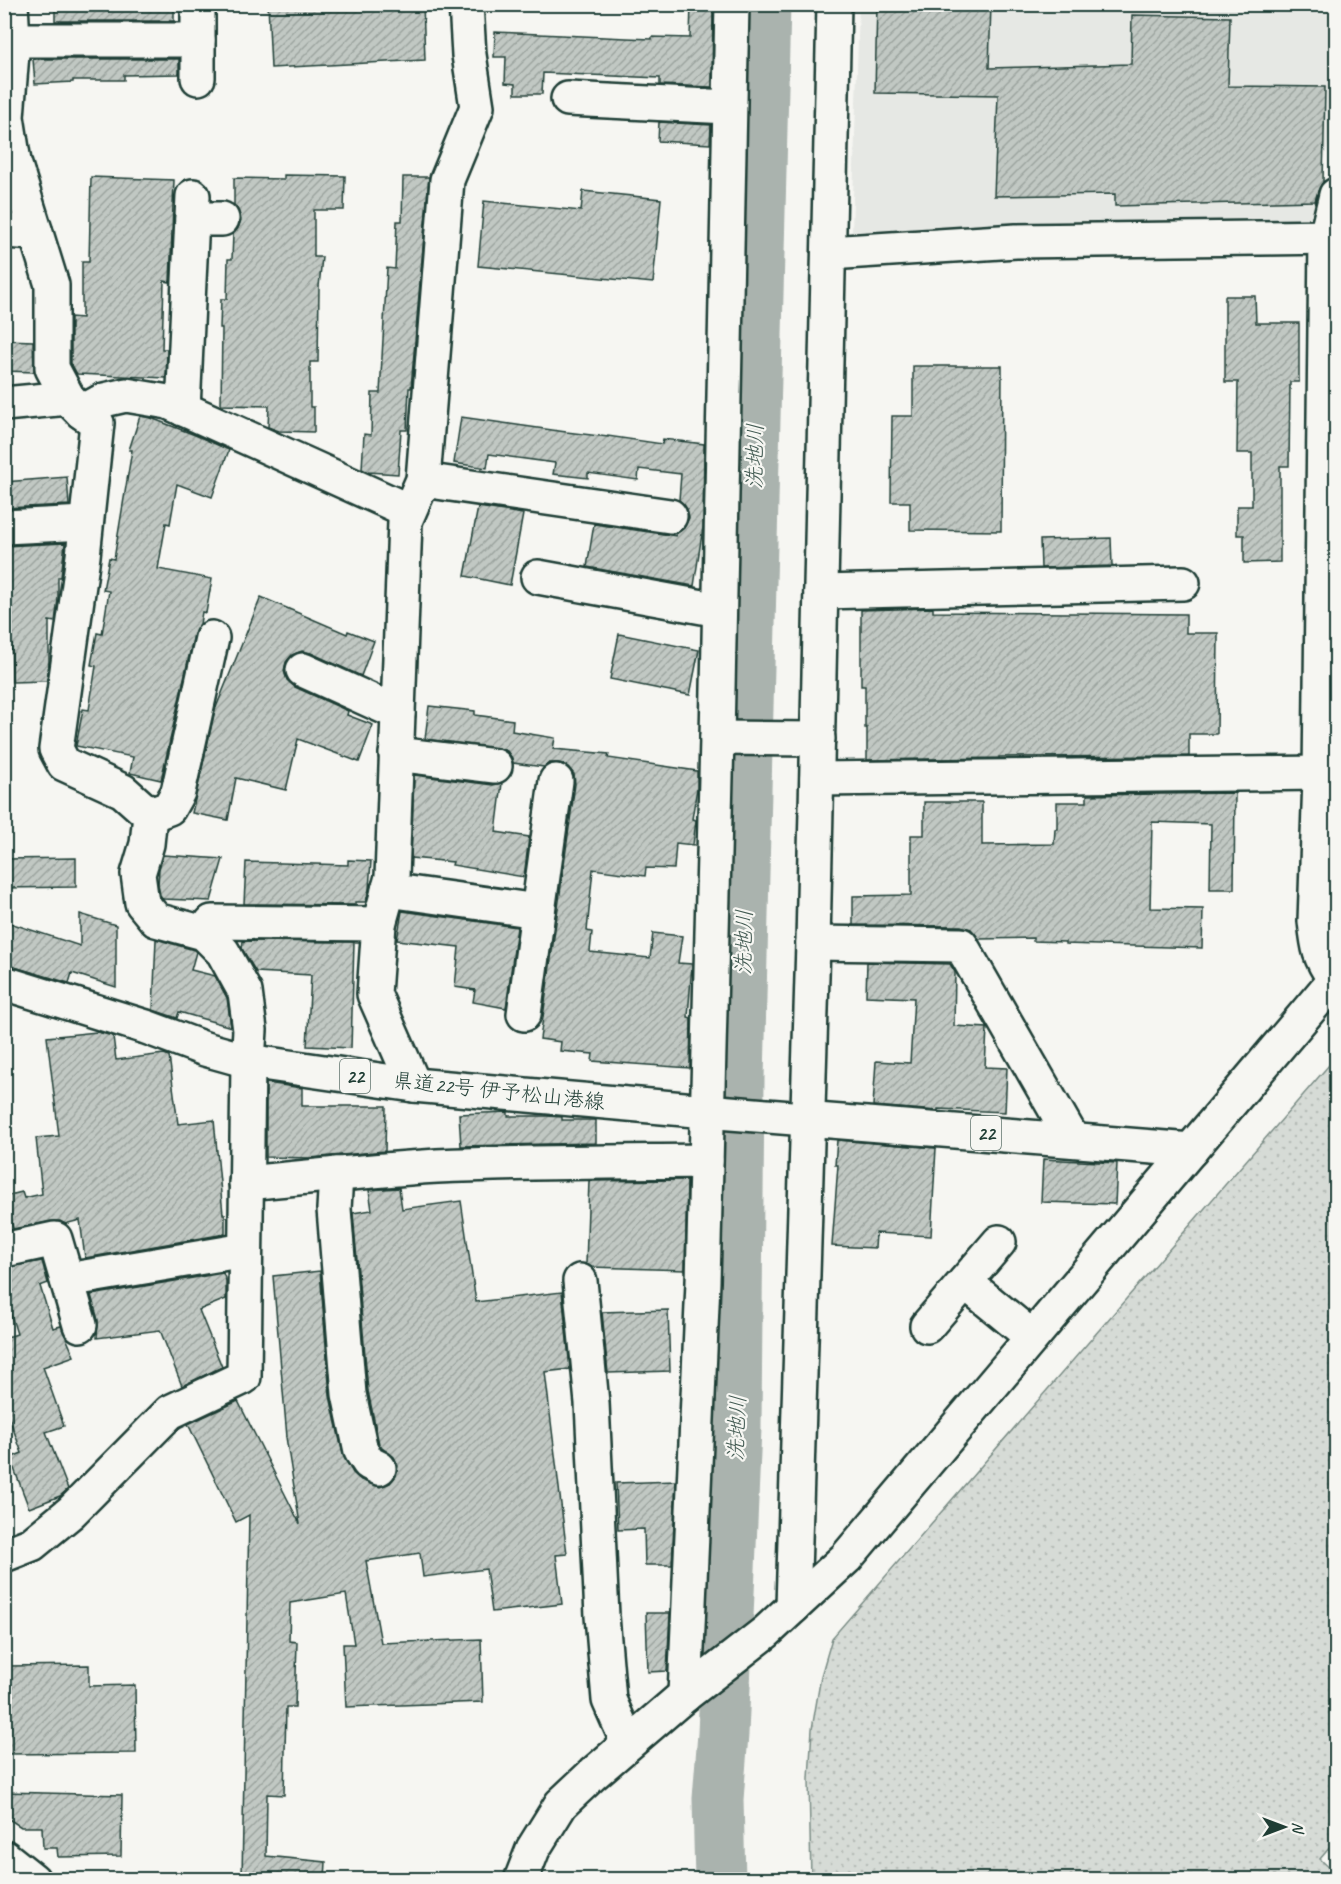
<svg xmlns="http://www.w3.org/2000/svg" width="1341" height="1884" viewBox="0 0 1341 1884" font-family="Caveat,'Klee One',sans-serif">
<defs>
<pattern id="grass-dots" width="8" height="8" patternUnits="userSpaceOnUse" patternTransform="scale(1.5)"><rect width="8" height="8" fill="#d6dbd6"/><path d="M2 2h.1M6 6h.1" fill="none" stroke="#b7bdb8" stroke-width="1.8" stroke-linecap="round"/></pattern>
<pattern id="building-hatch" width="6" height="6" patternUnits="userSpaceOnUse" patternTransform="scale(1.5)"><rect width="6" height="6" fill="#c1c8c3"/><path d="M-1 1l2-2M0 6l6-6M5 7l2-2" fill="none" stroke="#9ca49f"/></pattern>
</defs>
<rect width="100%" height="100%" fill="#f6f6f2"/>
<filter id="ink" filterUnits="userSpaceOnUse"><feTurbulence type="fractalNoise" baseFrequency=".0167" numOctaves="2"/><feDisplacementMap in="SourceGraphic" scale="12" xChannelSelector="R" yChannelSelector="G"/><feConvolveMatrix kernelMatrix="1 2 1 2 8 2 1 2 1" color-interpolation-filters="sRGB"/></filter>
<g filter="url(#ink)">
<!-- built -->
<polygon fill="#e6e8e4" points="859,5 1336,5 1336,110 1310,221 852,232"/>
<!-- grass -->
<polygon fill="url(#grass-dots)" stroke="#7a8c85" stroke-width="1.5" points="1336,1057 1336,1840 1320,1859 1336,1874 1336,1879 811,1879 809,1779 812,1729 821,1676 832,1638"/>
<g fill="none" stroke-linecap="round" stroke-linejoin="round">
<!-- river -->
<polyline stroke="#aab3ae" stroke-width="51" points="720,1880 718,1799 723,1734 736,1428 739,1080 765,4"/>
</g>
<!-- building -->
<g fill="url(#building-hatch)" stroke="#1f3d34" stroke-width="1.5">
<rect x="55" y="4" width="119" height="17"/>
<polygon points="268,4 423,4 425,60 271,68"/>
<polygon points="691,4 713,4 712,87 660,85 660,78 543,73 542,94 515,94 515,84 505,83 506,57 494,57 495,32 626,38 652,39 652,37 690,38"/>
<polygon points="877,4 991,4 989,68 1131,64 1132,15 1230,17 1228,86 1325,87 1323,182 1318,191 1315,201 1115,206 1115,194 994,196 998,95 875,93"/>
<polygon points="33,59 179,59 179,74 124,75 124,80 73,80 73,82 35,84"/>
<polygon points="659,122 711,125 710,144 658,141"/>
<polygon points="284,175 345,176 344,210 314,210 314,257 322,257 319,287 318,362 310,362 310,407 314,407 314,432 279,431 268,427 269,406 221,405 222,328 220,328 221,299 227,299 228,259 232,259 233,234 238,228 241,220 238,210 234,205 234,178 284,179"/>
<polygon points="91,177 174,180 170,282 164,281 162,349 167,349 166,378 77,374 71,363 71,317 82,318 82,262 89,262"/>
<polygon points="403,177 429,177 411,388 409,388 407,430 401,430 398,474 368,472 362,469 364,434 371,435 372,393 380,393 387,268 395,269 397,221 402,221"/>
<polygon points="583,191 661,199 653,283 478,266 484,201 581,211"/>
<polygon points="1225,296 1255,296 1256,323 1299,323 1299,382 1290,382 1289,466 1280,466 1280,562 1244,563 1244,535 1237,535 1237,506 1252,506 1252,453 1237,453 1238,382 1225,382"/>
<polygon points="4,340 33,341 34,372 4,371"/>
<polygon points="913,366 1002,366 1001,531 910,530 910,502 891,502 892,416 913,416"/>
<polygon points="140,416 151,418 195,435 229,450 212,497 177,484 170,524 166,523 158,569 212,579 206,613 202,612 200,624 194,634 161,780 130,773 133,757 76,746 83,709 89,710 96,666 91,665 97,633 102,634 109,591 103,590 109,558 114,559 132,450 129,450"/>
<polygon points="461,417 566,432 608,437 608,436 662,444 663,439 704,444 703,527 694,586 587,567 594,524 676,536 676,534 684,528 689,518 687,509 679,500 681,474 639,469 638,480 588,473 588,478 553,474 555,463 489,454 487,468 454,463"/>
<polygon points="67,477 69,505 4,508 4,482"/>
<polygon points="478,507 523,514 510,585 465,576"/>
<polygon points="1111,538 1112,566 1041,568 1040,540"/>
<polygon points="65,543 61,577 58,577 58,599 55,622 49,621 49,661 47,681 12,682 11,618 4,618 4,546"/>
<polygon points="261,597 347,634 348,631 374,641 361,676 311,653 302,651 292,655 286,662 284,671 287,680 295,687 348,711 347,715 373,725 359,762 298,739 286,790 236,778 228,820 192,813 215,710"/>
<polygon points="933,608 933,612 1186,614 1186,633 1218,633 1217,734 1189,734 1189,756 999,757 999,758 867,760 867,728 865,728 865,686 861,686 861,610"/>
<polygon points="619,634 699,650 690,695 610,679"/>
<polygon points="429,706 475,711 475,715 513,720 512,731 555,738 553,749 609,754 608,758 697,771 697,788 692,819 696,820 693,845 676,843 674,869 646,868 645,876 593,869 587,931 592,932 590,952 650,958 653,933 682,936 678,963 692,964 688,1017 691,1018 690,1068 592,1061 593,1054 560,1051 561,1042 540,1039 575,784 574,774 568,767 559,763 549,763 544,767 513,763 512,758 507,751 498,748 425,739"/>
<polygon points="414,775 493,785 502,783 496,832 529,837 524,877 452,865 453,862 411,858"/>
<polygon points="1235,793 1234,889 1210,889 1211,824 1152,822 1150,908 1203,909 1202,948 1065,944 1065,942 1033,941 1033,938 979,939 971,929 961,926 853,925 853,896 911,895 911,835 924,835 924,802 982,802 982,845 1054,844 1055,829 1057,829 1057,802 1087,802 1087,795"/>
<polygon points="163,855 223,859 211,901 163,899 160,895 158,885 159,869"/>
<polygon points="76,858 76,887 4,888 4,859"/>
<polygon points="348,860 371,861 369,889 366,902 355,902 355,905 244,904 246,862 348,865"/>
<polygon points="402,911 517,927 506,1008 473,1002 475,990 455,987 459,947 397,940"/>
<polygon points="80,914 116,925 116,987 72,973 69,983 4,964 4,921 80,946"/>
<polygon points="156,939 194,950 196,952 191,970 215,976 227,998 231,1027 179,1012 177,1018 153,1010"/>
<polygon points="243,941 354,942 351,1048 307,1046 311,975 256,972 242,949"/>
<polygon points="867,962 950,964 955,972 954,1026 987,1028 985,1067 1007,1068 1005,1112 938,1109 938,1111 873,1106 876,1061 910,1063 914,998 866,996"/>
<polygon points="97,1032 113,1036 116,1060 164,1054 169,1056 178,1124 214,1120 223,1214 225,1214 225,1234 85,1258 80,1220 65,1224 60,1221 51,1221 13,1229 6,1196 22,1192 24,1198 42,1194 36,1138 59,1136 47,1037"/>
<polygon points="266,1083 302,1088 302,1106 386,1106 385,1151 310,1158 266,1157"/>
<polygon points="508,1112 508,1116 547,1116 562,1117 562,1120 596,1120 596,1143 461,1146 459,1114"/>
<polygon points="837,1140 936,1148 931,1236 876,1233 875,1248 832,1246 838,1165 835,1165"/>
<polygon points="1043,1159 1117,1163 1115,1204 1041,1202"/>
<polygon points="682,1180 687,1180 685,1270 591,1267 586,1264 589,1181"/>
<polygon points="399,1188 402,1209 461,1201 476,1302 562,1292 570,1369 545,1372 567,1554 556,1555 562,1604 492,1612 486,1569 423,1577 420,1553 366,1561 381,1643 481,1639 483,1702 346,1707 343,1644 354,1644 346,1594 290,1603 289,1641 297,1642 295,1707 286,1707 284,1795 267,1794 266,1856 326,1862 325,1879 242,1877 249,1515 236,1522 188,1424 238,1401 300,1524 286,1437 287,1437 273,1276 320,1271 330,1396 343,1455 353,1473 361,1480 380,1487 390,1483 396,1476 398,1466 394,1457 382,1448 379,1444 368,1391 353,1213 372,1210 369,1190"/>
<polygon points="42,1261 48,1283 40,1286 53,1328 61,1326 74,1356 43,1367 64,1426 46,1432 68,1489 60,1496 29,1508 10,1458 22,1453 4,1404 4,1338 17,1334 4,1293 4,1268"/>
<polygon points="223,1273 226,1281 226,1299 199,1310 222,1367 182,1386 160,1330 97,1338 98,1320 91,1295"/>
<polygon points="668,1310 670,1371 608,1373 602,1312"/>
<polygon points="676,1481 672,1565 645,1565 644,1529 618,1530 616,1483"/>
<polygon points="646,1613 670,1613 667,1671 648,1672"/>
<polygon points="89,1665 89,1686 135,1685 136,1753 4,1754 4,1688 8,1688 7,1666"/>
<polygon points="4,1792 122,1795 121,1856 58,1857 57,1848 43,1848 42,1827 21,1827 4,1816"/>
</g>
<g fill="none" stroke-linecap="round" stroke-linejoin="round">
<!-- minor casing -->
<g stroke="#1f3d34" stroke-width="38">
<g id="minor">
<polyline points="198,4 198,78"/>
<polyline points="13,40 198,40"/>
<polyline points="568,99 729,107"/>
<polyline points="192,219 222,219"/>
<polyline points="4,231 36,233"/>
<polyline points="829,253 1016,241 1336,237"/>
<polyline points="4,404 68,398"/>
<polyline points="183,409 193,196"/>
<polyline points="82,412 104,400 126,395 168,402 409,511"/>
<polyline points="423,480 670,516"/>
<polyline points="4,527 86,523"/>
<polyline points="538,577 719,610"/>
<polyline points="821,592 1183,583"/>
<polyline points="303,670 398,713"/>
<polyline points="717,738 818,739"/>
<polyline points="396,754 495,766"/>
<polyline points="817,779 1320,773"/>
<polyline points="150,815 169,808 178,792 212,638"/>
<polyline points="388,890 538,911"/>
<polyline points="204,933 212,922 379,924"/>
<polyline points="813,943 961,945 1073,1140"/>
<path d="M1335 980C1319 957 1318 949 1315 921L1320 778 1326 237 1336 195"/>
<polyline points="524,1014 556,781"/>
<polyline points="414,1085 374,994 379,924 392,877 405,521 423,480 447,180 477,107 469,55 466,4"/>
<polyline points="336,1174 334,1209 349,1394 361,1451 369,1463 379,1468"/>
<path d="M246 1183C309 1177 373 1170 437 1166 526 1162 616 1162 706 1161"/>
<polyline points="4,1250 55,1239 80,1325"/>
<polyline points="67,1280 245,1250"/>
<polyline points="580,1281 592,1403 602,1616 609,1700 628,1743"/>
<polyline points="965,1282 1032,1337"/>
<polyline points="927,1326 999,1242"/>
<polyline points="4,1555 32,1544 71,1512 170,1412 244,1377 248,1061 250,1030 245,992 223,952 204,933 156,920 142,903 138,874 147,844 150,815 123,791 64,764 56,749 83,556 97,423 82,412 68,398 52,368 52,285 14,162 7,117 13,40 11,4"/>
<polyline points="685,1695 703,1282 717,738 732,4"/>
</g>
</g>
<!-- tertiary casing -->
<g stroke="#1f3d34" stroke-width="38">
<g id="tertiary">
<polyline points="793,1607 813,943 834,4"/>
<polyline points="521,1880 533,1849 561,1804 593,1774 685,1695 766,1632 846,1558 1336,978"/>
</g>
</g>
<!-- primary casing -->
<g stroke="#1f3d34" stroke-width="38">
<g id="primary">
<polyline points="4,983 146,1027 205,1049 248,1061 414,1085 718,1112 1191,1150"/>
<polyline points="4,1857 33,1880"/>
</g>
</g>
<!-- minor -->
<use href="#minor" stroke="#f6f6f2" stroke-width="33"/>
<!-- tertiary -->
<use href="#tertiary" stroke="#f6f6f2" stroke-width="33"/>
<!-- primary -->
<use href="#primary" stroke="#f6f6f2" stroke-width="33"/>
</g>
</g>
<g text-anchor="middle" stroke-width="4.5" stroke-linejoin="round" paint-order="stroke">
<!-- shield labels -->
<g fill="#f6f6f2" stroke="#60746d" stroke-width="1.5">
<rect x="340" y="1059" width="30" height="34" rx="4.5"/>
<rect x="971" y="1116" width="30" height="34" rx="4.5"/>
</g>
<g font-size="20" font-weight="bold" fill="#1f3d34">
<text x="355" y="1083">22</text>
<text x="986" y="1140">22</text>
</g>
<!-- street labels -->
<g font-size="21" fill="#1f3d34" stroke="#f6f6f2">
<text transform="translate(499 1091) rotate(6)" y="7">県道22号 伊予松山港線</text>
</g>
<!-- water labels -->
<g font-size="22" font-style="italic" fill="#425a52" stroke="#f6f6f2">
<text transform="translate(754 456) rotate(-89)" y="8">洗地川</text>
<text transform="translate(743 942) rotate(-89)" y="8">洗地川</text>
<text transform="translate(736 1428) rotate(-88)" y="8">洗地川</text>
</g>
</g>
<!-- margin -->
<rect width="1341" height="1884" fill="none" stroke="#f6f6f2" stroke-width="24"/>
<rect x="12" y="12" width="1317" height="1860" fill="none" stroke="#1f3d34" stroke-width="2" filter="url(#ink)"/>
<!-- north arrow -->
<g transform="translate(1284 1827) rotate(90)" stroke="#f6f6f2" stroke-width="4.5" paint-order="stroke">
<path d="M0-4.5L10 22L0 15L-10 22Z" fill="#1f3d34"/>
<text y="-9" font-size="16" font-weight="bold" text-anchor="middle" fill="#1f3d34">N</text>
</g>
</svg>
